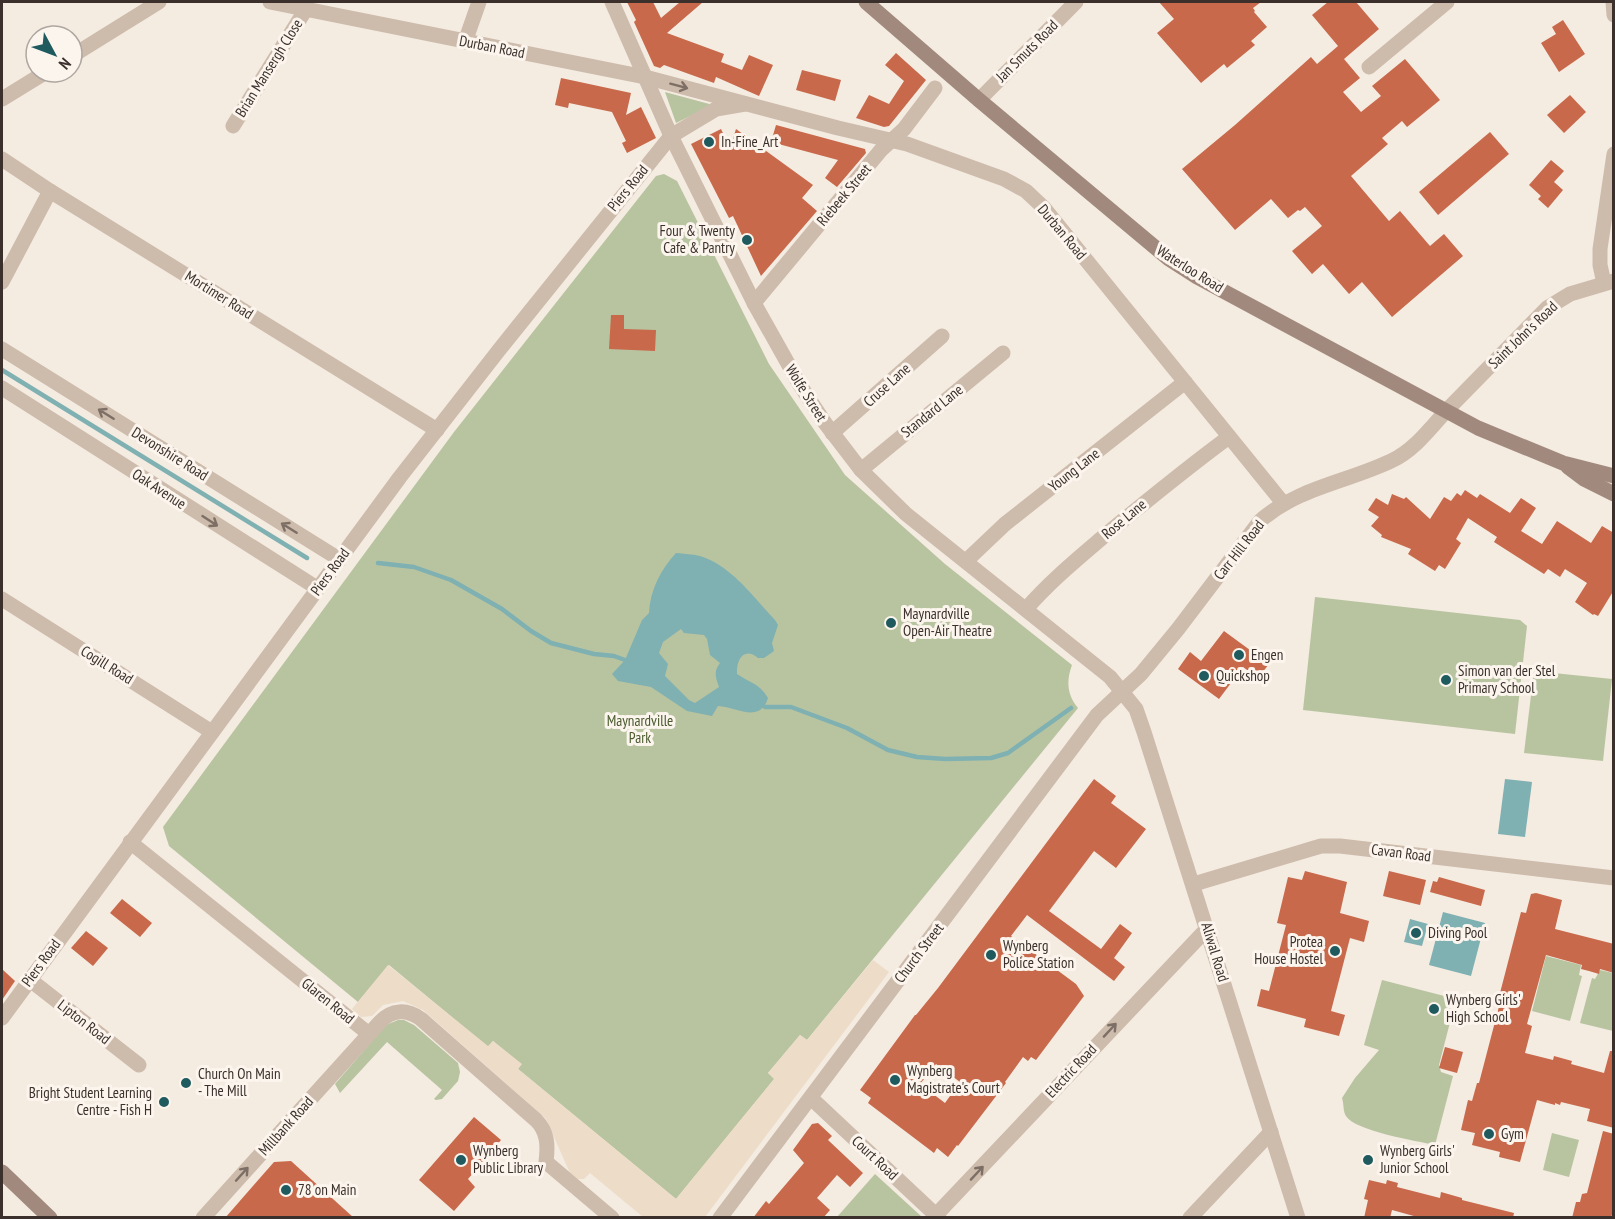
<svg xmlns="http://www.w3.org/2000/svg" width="1615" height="1219" viewBox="0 0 1615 1219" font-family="'PT Sans Narrow',sans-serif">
<rect width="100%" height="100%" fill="#f4ebe1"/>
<!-- green -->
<g fill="#b8c4a0">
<polygon points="665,92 713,105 676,123"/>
<path d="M664 174 677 181 769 364 845 475 945 564 1072 665C1066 681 1067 695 1078 708L807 1040 800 1035 768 1073 775 1078 676 1199 518 1069 521 1064 493 1041 488 1047 389 965 358 1002 169 846 163 827 454 432 656 176Z"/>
<polygon points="1315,597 1520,620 1527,626 1515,734 1303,710"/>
<polygon points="1534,671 1612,679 1603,761 1524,753"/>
<polygon points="1546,956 1581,965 1579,975 1582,976 1570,1021 1532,1011"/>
<polygon points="1600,970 1613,973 1613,1031 1580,1023 1592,978 1595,979"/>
<path d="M1382 980 1456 999 1439 1065 1441 1072 1453 1076 1435 1145C1417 1141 1355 1131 1346 1116 1343 1112 1344 1104 1342 1098L1355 1078 1379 1050 1364 1045Z"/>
<polygon points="398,1020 404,1020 414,1025 458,1063 460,1072 458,1081 442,1099 436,1100 434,1099 442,1090 387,1042 340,1093 335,1084 386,1025"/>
<polygon points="1552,1133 1579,1140 1569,1177 1543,1170"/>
<polygon points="875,1174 922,1217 837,1217"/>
</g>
<!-- plaza -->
<polygon fill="#ecdcc8" points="873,960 889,972 705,1217 643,1217 590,1173 584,1179 578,1179 570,1173 546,1119 423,1010 403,1001 383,1005 372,1016 361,1017 352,1009 388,965 488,1046 493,1041 522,1064 518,1069 676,1199 774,1079 768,1073 800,1035 807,1040"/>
<!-- water -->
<g fill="#7fb0b2" fill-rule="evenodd">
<path d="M676 553C684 554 692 554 700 556 732 566 753 597 775 620L778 625 772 643 774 651 764 658H758C744 646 736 660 737 674 750 683 759 683 768 698 760 724 737 707 718 706L712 716 687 711 651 687 618 681 612 674 625 660 642 620 649 613C650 590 661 569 676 553ZM681 629 684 633 704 635 707 639 710 655 720 663C713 672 716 678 719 687L695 703 689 700 665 676 668 664 659 653 663 642Z"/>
<polygon points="1505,779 1532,782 1525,837 1498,834"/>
<polygon points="1443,912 1485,923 1471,976 1429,965"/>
<polygon points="1410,919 1428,924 1422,946 1404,942"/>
</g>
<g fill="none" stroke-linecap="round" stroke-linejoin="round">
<!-- stream -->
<g stroke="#7fb0b2" stroke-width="4.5">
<polyline points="2,370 307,558"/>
<polyline points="378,563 414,567 451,580 502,609 531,631 551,643 594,654 614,656 625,660"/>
<polyline points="765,707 791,707 847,728 888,750 917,757 945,759 991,758 1008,753 1071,708"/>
</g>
</g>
<!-- building -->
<g fill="#c8694b" fill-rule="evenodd">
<polygon points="627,2 653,2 661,18 680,2 703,2 667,33 724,54 721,62 742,70 749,55 773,65 759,96 716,77 714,83 664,65 660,68 654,66 634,22 636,20"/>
<polygon points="1159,2 1261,2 1253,8 1255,11 1254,12 1267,27 1251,41 1255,45 1227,68 1224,64 1201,83 1157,33 1174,19"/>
<polygon points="1328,2 1356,2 1379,29 1344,59 1360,78 1343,92 1361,112 1381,96 1372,86 1405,59 1440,100 1407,127 1402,121 1382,138 1388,144 1351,176 1389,221 1400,211 1430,246 1444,234 1463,256 1392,317 1362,282 1349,294 1323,264 1312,274 1292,251 1322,226 1305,207 1300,211 1298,210 1288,218 1271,199 1235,230 1182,169 1235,125 1311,57 1317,64 1338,46 1312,15"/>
<polygon points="1563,20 1585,54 1559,72 1541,43 1556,34 1552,27"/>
<polygon points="896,53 926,80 889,126 884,127 856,118 869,95 889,104 904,81 885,65"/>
<polygon points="802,70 841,80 835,101 796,90"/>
<polygon points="561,78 631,93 626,115 641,107 656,138 627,153 622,143 626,141 612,112 569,103 568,108 555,105"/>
<polygon points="1570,95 1586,112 1564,133 1547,115"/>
<polygon points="776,125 865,149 866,153 837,187 825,178 838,160 771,142"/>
<polygon points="721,129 730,148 736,129 813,185 802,198 817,211 761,276 733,216 729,218 691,144"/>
<polygon points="1490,132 1509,154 1438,215 1419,192"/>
<polygon points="1551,160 1564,171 1554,182 1563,190 1548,208 1538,199 1541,196 1529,185"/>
<polygon points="611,315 624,315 624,329 656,330 655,351 609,349"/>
<polygon points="1465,490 1477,498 1480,494 1510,513 1521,498 1536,508 1521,531 1542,544 1557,521 1591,543 1602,526 1614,533 1614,590 1598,616 1594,614 1593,615 1575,602 1587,583 1565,569 1560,577 1548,569 1544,574 1494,542 1497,537 1468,518 1456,539 1461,543 1445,569 1439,565 1435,571 1408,554 1411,549 1381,537 1382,535 1371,526 1379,517 1368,510 1376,498 1388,505 1392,494 1404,499 1406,497 1430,519 1444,497 1451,501 1457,493 1461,496"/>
<polygon points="1224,631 1269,664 1258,678 1243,667 1219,699 1178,669 1190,652 1201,661"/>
<path d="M1094 779 1116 796 1111 803 1146 829 1116 868 1094 851 1049 911 1101 949 1120 924 1132 933 1114 958 1125 967 1114 981 1027 915 1011 936 1076 984 1084 996 1036 1060 1031 1057 1028 1061 1023 1057 1005 1082 1006 1083 958 1146 957 1145 948 1157 937 1148 934 1153 868 1103 871 1098 860 1090 915 1015H916L938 988ZM936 1064 960 1082 945 1103 920 1084Z"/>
<polygon points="1305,871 1347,882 1340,913 1369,921 1364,942 1350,938 1331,1011 1345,1015 1339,1036 1304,1027 1306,1019 1257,1006 1261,989 1269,991 1286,925 1277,923 1288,877 1302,880"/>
<polygon points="1389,871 1426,880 1420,905 1383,896"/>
<polygon points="1439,877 1485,890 1481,906 1430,892 1433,881 1437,882"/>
<polygon points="1536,893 1562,900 1555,929 1614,944 1614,973 1600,969 1599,974 1589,971 1581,969 1582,965 1546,955 1527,1024 1532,1026 1525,1053 1553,1060 1554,1056 1572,1061 1571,1064 1604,1073 1610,1051 1614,1051 1614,1128 1587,1121 1590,1109 1561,1102 1560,1105 1555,1103 1555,1105 1537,1100 1520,1162 1499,1157 1500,1152 1472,1145 1475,1133 1461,1130 1468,1100 1472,1101 1477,1083 1479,1083 1502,995 1500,993 1521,912 1526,913 1531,894"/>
<polygon points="122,899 152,923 140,937 110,913"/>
<polygon points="86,931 108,948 93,966 71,948"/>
<polygon points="2,969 15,981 2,1000"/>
<polygon points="1445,1047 1463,1052 1457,1073 1439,1068"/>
<polygon points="474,1117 501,1140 468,1179 475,1187 454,1211 419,1180"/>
<polygon points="818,1123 832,1136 828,1140 863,1173 850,1187 837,1175 817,1198 830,1210 823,1218 753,1218 766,1201 769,1204 804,1163 793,1150 812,1124"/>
<polygon points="1603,1131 1614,1134 1614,1208 1611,1218 1572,1218 1576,1202 1580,1202 1582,1194 1587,1193"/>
<polygon points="291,1161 354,1218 225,1218 274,1162"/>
<polygon points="1369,1180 1386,1184 1387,1180 1398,1183 1397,1187 1440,1198 1441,1192 1462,1198 1462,1200 1514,1213 1513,1218 1421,1218 1392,1210 1390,1218 1364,1218 1368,1200 1364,1199"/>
</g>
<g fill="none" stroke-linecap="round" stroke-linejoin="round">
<!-- minor -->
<g stroke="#cdbbac" stroke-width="15">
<polyline points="270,2 645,77 838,128 907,144 1004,179 1026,191 1044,208 1283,503"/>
<polyline points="1613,2 1614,15"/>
<polyline points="465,42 479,2"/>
<polyline points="72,56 159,2"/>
<polyline points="1369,67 1447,2"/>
<polyline points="2,99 46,72"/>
<polyline points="979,100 1076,2"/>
<polyline points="233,126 306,9"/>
<polyline points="2,159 50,191 437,430"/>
<polyline points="2,282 50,191"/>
<polyline points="1604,283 1600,265 1600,249 1614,154"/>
<polyline points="754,303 881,150 904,129 935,88"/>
<polyline points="2,349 339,559"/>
<polyline points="2,388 317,588"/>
<polyline points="1446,411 1547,308 1570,294 1614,281"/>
<polyline points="832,433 942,336"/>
<polyline points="861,470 1003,353"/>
<polyline points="966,561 1005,524 1185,382"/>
<polyline points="2,599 212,732"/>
<path d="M1026 609C1051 580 1081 556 1110 531 1149 499 1188 467 1229 437"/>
<polyline points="130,842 369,1034"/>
<polyline points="1194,884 1321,846 1340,846 1614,878"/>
<polyline points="29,979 139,1065"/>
<polyline points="2,1018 400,477 499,350 671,136 716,109 745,104"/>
<polyline points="811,1098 939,1218"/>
<polyline points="936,1215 1203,933 1209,931"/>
<path d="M203 1218 380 1022C392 1009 407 1009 421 1019L536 1120C548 1132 548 1146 546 1162L612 1218"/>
<polyline points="1190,1218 1271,1132"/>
</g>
<!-- tertiary -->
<g stroke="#cdbbac" stroke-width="15">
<polyline points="612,2 671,136 754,303 800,385 825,423 861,470 906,514 1110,677 1136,709 1144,732 1298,1218"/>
<path d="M720 1218 1097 715 1141 674 1178 629 1260 521C1297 488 1347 482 1391 461 1413 451 1430 429 1446 411"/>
</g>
<!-- secondary -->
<g stroke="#a18a7d" stroke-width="15">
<polyline points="866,2 979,100 1169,259 1197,277 1478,428 1563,463 1614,476"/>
<polyline points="1568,467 1584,479 1614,494"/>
<polyline points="2,1172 50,1218"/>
</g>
</g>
<!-- one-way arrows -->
<defs><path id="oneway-shaft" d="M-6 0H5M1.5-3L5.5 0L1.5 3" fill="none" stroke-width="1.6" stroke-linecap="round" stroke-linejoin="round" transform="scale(1.5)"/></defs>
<g stroke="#7d6f65">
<use href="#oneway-shaft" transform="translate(679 86) rotate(15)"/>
<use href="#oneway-shaft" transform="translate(106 414) rotate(-148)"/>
<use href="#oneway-shaft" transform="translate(210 521) rotate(33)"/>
<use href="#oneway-shaft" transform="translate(289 528) rotate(-148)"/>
<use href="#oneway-shaft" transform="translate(1110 1030) rotate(-47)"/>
<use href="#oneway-shaft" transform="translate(977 1173) rotate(-47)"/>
<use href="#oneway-shaft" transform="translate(242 1174) rotate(-48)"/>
</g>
<!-- markers -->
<g fill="#1f5a5e" stroke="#fbf5ee" stroke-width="2">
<circle cx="709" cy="142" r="6"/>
<circle cx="747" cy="240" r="6"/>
<circle cx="891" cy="623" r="6"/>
<circle cx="1239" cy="655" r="6"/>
<circle cx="1204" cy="676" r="6"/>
<circle cx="1446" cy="680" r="6"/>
<circle cx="1416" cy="933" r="6"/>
<circle cx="1335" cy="951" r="6"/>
<circle cx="991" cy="955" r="6"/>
<circle cx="1434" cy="1009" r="6"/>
<circle cx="895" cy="1080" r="6"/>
<circle cx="186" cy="1083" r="6"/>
<circle cx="164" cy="1102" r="6"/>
<circle cx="1489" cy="1134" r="6"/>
<circle cx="461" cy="1160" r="6"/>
<circle cx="1368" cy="1160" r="6"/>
<circle cx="286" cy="1190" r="6"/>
</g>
<g text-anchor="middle" stroke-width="6" stroke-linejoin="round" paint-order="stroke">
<!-- street labels -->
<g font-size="15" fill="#3b302b" stroke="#fbf5ee">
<text transform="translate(492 47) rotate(11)" y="5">Durban Road</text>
<text transform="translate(1027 51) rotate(-45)" y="5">Jan Smuts Road</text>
<text transform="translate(269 68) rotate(-58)" y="5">Brian Mansergh Close</text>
<text transform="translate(628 188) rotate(-51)" y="5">Piers Road</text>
<text transform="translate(844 195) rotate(-50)" y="5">Riebeek Street</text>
<text transform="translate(1062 232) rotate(50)" y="5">Durban Road</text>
<text transform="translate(1190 269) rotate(32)" y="5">Waterloo Road</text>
<text transform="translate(219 295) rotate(32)" y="5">Mortimer Road</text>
<text transform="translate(1523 335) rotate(-44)" y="5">Saint John's Road</text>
<text transform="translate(887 385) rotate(-42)" y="5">Cruse Lane</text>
<text transform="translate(806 393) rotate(58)" y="5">Wolfe Street</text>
<text transform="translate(932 411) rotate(-39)" y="5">Standard Lane</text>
<text transform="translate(170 454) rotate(32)" y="5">Devonshire Road</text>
<text transform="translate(1074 470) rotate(-38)" y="5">Young Lane</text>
<text transform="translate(159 489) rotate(33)" y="5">Oak Avenue</text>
<text transform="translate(1124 519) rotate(-40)" y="5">Rose Lane</text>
<text transform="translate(1239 550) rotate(-52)" y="5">Carr Hill Road</text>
<text transform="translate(330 572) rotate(-54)" y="5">Piers Road</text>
<text transform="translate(107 665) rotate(32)" y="5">Cogill Road</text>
<text transform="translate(1401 853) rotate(7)" y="5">Cavan Road</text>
<text transform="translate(1215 952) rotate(73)" y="5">Aliwal Road</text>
<text transform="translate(919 953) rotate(-53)" y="5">Church Street</text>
<text transform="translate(41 963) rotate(-54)" y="5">Piers Road</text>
<text transform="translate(328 1001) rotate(39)" y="5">Glaren Road</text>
<text transform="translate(84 1022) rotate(38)" y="5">Lipton Road</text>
<text transform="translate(1071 1071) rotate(-47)" y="5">Electric Road</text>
<text transform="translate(286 1126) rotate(-48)" y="5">Millbank Road</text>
<text transform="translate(875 1158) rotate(43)" y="5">Court Road</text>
</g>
<!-- poi labels -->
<g font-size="15" fill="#3b302b" stroke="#fbf5ee" text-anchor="start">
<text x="721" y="147">In-Fine_Art</text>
<text x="735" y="236" text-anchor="end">Four &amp; Twenty<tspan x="735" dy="17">Cafe &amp; Pantry</tspan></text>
<text x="903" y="619">Maynardville<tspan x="903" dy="17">Open-Air Theatre</tspan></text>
<text x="1251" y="660">Engen</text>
<text x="1458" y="676">Simon van der Stel<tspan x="1458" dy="17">Primary School</tspan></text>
<text x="1216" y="681">Quickshop</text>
<text x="1428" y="938">Diving Pool</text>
<text x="1323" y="947" text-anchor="end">Protea<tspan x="1323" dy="17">House Hostel</tspan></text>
<text x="1003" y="951">Wynberg<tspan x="1003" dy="17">Police Station</tspan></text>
<text x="1446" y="1005">Wynberg Girls'<tspan x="1446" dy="17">High School</tspan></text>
<text x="907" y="1076">Wynberg<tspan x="907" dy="17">Magistrate's Court</tspan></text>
<text x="198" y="1079">Church On Main<tspan x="198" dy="17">- The Mill</tspan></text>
<text x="152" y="1098" text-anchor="end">Bright Student Learning<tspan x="152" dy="17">Centre - Fish H</tspan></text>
<text x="1501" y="1139">Gym</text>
<text x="473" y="1156">Wynberg<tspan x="473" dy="17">Public Library</tspan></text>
<text x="1380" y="1156">Wynberg Girls'<tspan x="1380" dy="17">Junior School</tspan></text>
<text x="298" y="1195">78 on Main</text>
</g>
<!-- park labels -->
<g font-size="15" fill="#4a5a2e" stroke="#fbf5ee">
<text x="640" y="726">Maynardville<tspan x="640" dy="17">Park</tspan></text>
</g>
</g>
<!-- border -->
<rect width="1615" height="1219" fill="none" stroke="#3b302b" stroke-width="6"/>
<!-- north arrow -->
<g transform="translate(54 54) rotate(131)"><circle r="28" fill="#fbf5ee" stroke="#aea6a0" stroke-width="1.5"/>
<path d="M0-4.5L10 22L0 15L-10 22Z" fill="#1f5a5e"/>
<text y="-9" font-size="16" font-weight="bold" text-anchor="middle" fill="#3b302b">N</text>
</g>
</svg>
